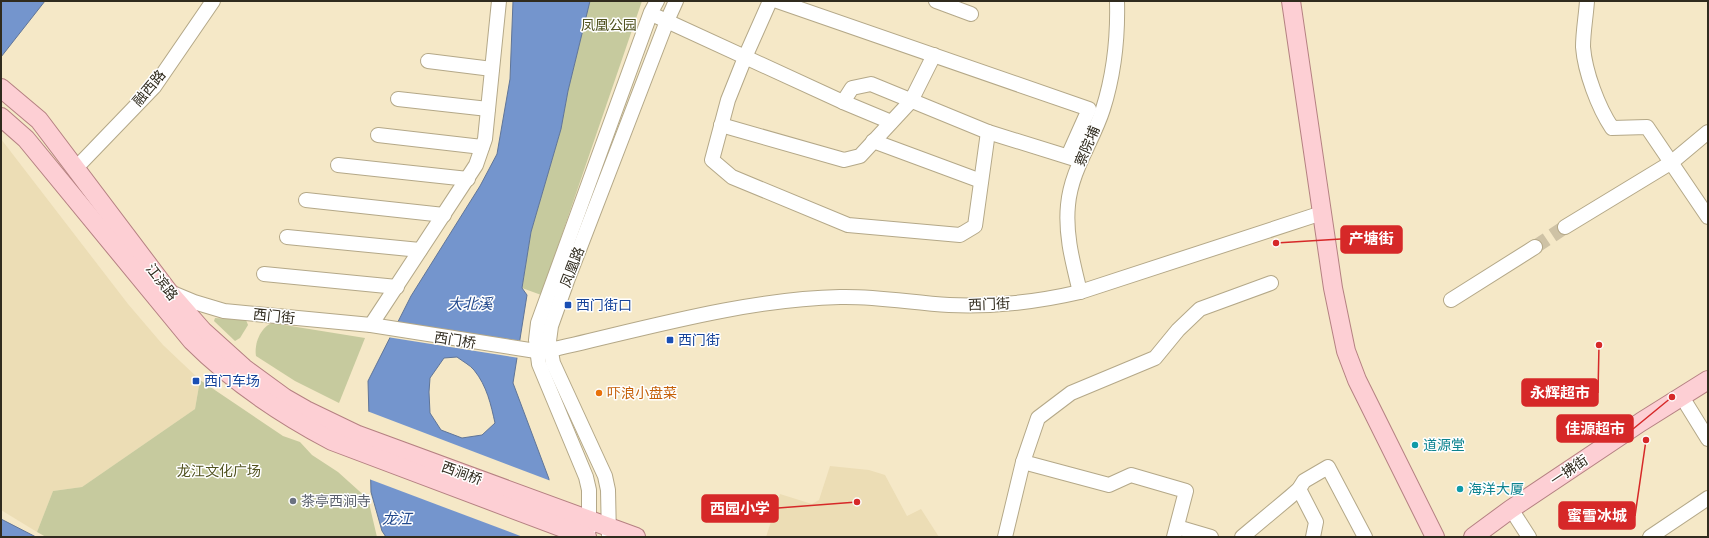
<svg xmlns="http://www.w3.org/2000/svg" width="1709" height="538" viewBox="0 0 1709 538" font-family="Manrope,'Noto Sans SC',sans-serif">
<rect width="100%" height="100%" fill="#f5e8c7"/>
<!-- built -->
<g fill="#ecddb5">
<polygon points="1,139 128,304 163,345 200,380 195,409 82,487 53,491 37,532 1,510"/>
<polygon points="830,466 869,470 885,475 907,516 921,509 939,537 766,537 780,494 812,504 819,500"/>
</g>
<!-- green -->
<g fill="#c6ca9e">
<polygon points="590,1 642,1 558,246 544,296 522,288 531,232 561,129 568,91"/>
<polygon points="215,318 246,320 248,325 240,338 235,341 214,321"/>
<path d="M272 323 365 338 339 403 295 381 256 356C254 344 260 328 272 323Z"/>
<polygon points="200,380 283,436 300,442 312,455 338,472 368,499 377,537 46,537 37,532 53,491 82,487 195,409"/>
</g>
<!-- water -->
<g fill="#7495cd" stroke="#607598" fill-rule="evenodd">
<polygon points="1,1 45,1 1,57"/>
<path d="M513 1H590L568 91 561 129 531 232 522 288 527 295 513 383 549 479 545 537H386L382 531 371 492 368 381 411 296 480 186 497 154 510 79ZM457 357C462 361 470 365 474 370 487 386 491 405 495 423L482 435 462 438 441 430 430 413 429 392 430 378 444 358Z"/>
<polygon points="1,519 36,537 1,537"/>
</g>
<!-- pier -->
<g fill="#f5e8c7">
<polygon points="394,322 522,341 519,358 387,337"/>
<polygon points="367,411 551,481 547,537 523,537 369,479"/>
</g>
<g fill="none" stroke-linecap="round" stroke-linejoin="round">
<!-- minor-tunnel -->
<polyline stroke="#cec2a5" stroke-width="14" stroke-dasharray="14 7" stroke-linecap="butt" points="1535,247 1565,227"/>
<!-- minor casing -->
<g stroke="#b4a888" stroke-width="16">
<g id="minor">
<polyline points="770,1 746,55 728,100 712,160 732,177 848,225 960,235 975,226 988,132"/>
<polyline points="777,1 1089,109 1068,156"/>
<polyline points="936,1 971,14"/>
<path d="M1587 1C1586 16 1583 32 1583 47 1585 72 1598 107 1612 128L1647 127 1708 217"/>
<polyline points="658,17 843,102 891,122"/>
<polyline points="428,61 492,69"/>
<polyline points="398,99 488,109"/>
<polyline points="843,102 852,88 871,84 988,132 1075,159"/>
<polyline points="721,125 844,160 860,156 911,101 934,55"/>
<polyline points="378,135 482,147"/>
<polyline points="873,141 981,181"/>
<polyline points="338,165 468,179"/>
<polyline points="76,168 154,87 213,1"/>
<polyline points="306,200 444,215"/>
<polyline points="1565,227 1672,162 1708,132"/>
<polyline points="287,237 420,250"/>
<polyline points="264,274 397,287"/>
<path d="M170 292 194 302 224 311 371 325 536 351 550 350C643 329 745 299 840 297 877 296 913 303 949 305 993 307 1037 302 1080 292L1322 213"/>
<path d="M1080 292C1073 263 1065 235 1068 205 1071 170 1093 141 1103 109 1114 74 1118 38 1117 1"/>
<polyline points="1451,300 1535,247"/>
<polyline points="371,325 476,165 485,139 499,1"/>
<polyline points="1682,397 1708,439"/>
<polyline points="1023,462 1109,485 1131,475 1186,491 1174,537"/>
<polyline points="1299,489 1316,522 1313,537"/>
<polyline points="1511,509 1529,537"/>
<polyline points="1177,527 1211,537"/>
<polyline points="589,529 589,490 586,477 539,364 536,340 538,323 651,12 657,1"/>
<polyline points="609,537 608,490 605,476 553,363 549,341 551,326 567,281 667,21 676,1"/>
<polyline points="1005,537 1023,462 1038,418 1071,393 1155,358 1178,330 1200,309 1271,283"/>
<polyline points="1242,537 1291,496 1299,489 1304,481 1328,467 1365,537"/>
<polyline points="1650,537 1708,498"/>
</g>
</g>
<!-- major casing -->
<g stroke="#b58182" stroke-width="20">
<g id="major">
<polyline points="1291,1 1333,288 1346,351 1357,380 1435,537"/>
<polyline points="1,88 39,120 168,291 203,331 244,368 285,398 306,410 358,435 636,537"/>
<path d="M1 117 26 139 192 341C234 383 281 414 332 441L587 537"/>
<polyline points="1473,537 1511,509 1641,422 1708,380"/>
</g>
</g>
<!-- minor -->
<use href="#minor" stroke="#fff" stroke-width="14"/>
<!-- major -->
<use href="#major" stroke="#fdcfd4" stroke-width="18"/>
</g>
<!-- markers -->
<g fill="#1a4fb4" stroke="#fff" stroke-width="1.5">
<rect x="564" y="301" width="8" height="8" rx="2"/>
<rect x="666" y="336" width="8" height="8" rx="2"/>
<rect x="192" y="377" width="8" height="8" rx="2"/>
</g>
<circle fill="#e8710a" stroke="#fff" stroke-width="1.5" cx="599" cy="393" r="4"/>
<g fill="#0f9aa8" stroke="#fff" stroke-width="1.5">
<circle cx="1415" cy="445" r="4"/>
<circle cx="1460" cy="489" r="4"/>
</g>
<circle fill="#6b7280" stroke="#fff" stroke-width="1.5" cx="293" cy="501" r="4"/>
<g text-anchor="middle" stroke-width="3" stroke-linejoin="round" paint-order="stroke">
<!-- park labels -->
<g font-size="14" fill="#50521f" stroke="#fff">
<text x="609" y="30">凤凰公园</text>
<text x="219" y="476">龙江文化广场</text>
</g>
<!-- street labels -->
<g font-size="14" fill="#302b1e" stroke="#fff">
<text transform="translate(149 88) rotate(-50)" y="5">融西路</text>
<text transform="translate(1087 146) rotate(-67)" y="5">察院埔</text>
<text transform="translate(572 267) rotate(-69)" y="5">凤凰路</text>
<text transform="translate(162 282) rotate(52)" y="5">江滨路</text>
<text transform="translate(989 304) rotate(-2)" y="5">西门街</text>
<text transform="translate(274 316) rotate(6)" y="5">西门街</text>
<text transform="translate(455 340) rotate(9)" y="5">西门桥</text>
<text transform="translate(1569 470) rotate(-34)" y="5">一拂街</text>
<text transform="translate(462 473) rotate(20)" y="5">西涧桥</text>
</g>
<!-- transit labels -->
<g font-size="14" fill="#164399" stroke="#fff" text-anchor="start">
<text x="576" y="310">西门街口</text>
<text x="678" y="345">西门街</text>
<text x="204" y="386">西门车场</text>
</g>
<!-- food labels -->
<g font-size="14" fill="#c56008" stroke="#fff" text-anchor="start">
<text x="607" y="398">吓浪小盘菜</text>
</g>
<!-- culture labels -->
<g font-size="14" fill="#0d838f" stroke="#fff" text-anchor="start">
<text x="1423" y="450">道源堂</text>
<text x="1468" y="494">海洋大厦</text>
</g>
<!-- worship labels -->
<g font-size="14" fill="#5b616d" stroke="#fff" text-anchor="start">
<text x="301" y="506">茶亭西涧寺</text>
</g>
<!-- water labels -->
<g font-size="15" font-style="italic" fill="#22498d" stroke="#fff">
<text x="470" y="309">大北溪</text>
<text x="397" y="524">龙江</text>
</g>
</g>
<!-- callouts -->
<path fill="none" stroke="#d62828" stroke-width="1.5" d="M1276 243L1341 239M1599 345L1598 393M1672 397L1633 429M857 502L778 508M1646 440L1635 516"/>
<g fill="#d62828" stroke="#fff" stroke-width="1.5">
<circle cx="1276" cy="243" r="4"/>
<circle cx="1599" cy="345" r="4"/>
<circle cx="1672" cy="397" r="4"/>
<circle cx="857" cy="502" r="4"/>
<circle cx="1646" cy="440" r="4"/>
</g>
<g fill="#d62828" stroke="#d62828" stroke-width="1.5">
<rect x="1341" y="226" width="61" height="27" rx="4"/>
<rect x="1522" y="379" width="76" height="27" rx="4"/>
<rect x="1557" y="415" width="76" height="27" rx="4"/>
<rect x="702" y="495" width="76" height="27" rx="4"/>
<rect x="1559" y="502" width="76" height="27" rx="4"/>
</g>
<g font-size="15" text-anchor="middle" font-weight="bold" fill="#fff">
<text x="1371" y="244">产塘街</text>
<text x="1560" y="398">永辉超市</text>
<text x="1595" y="434">佳源超市</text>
<text x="740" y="514">西园小学</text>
<text x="1597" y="521">蜜雪冰城</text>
</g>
<!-- border -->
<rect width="1709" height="538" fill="none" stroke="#302b1e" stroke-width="4"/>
</svg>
